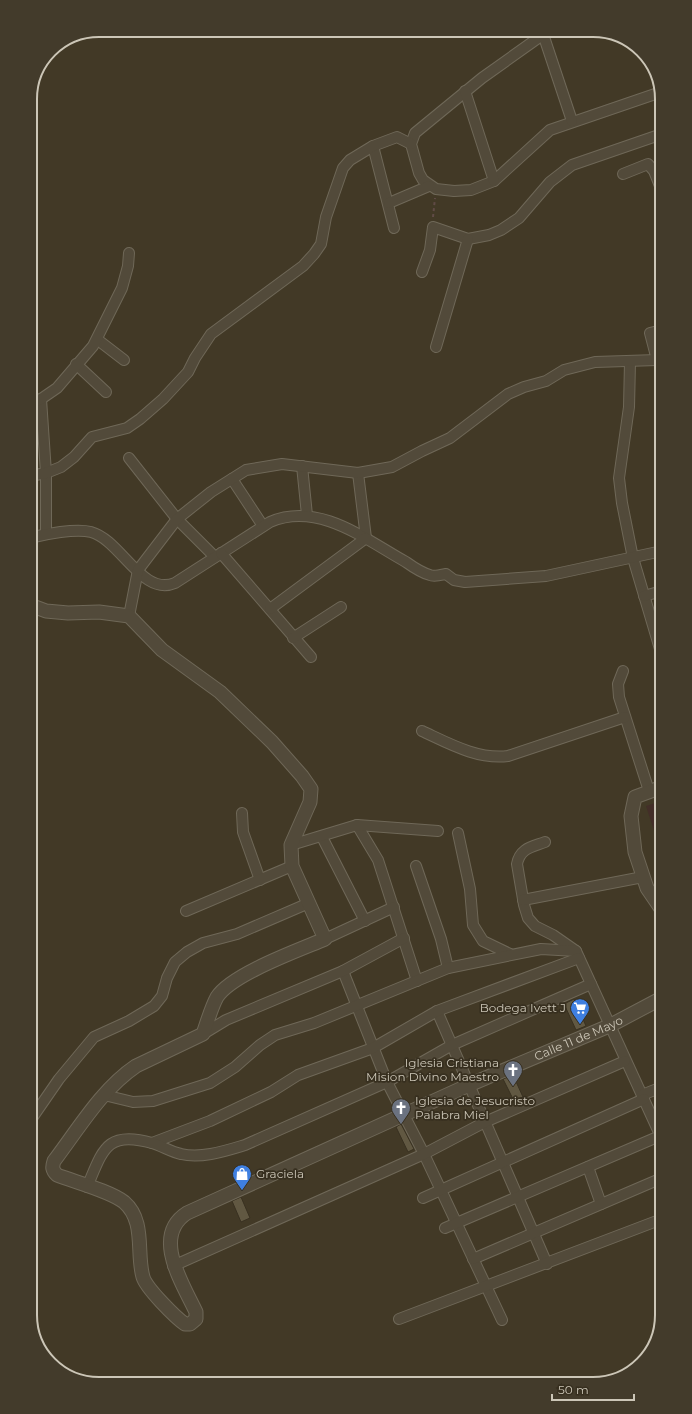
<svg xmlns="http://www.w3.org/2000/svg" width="692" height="1414" viewBox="0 0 692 1414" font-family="Montserrat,sans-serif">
<rect width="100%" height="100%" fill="#423926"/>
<!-- green -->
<polygon fill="#432e28" points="662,801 662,852 661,852 646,806"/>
<!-- building -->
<g fill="#615842" stroke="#393121">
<polygon points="574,999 586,1026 576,1030 564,1004"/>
<polygon points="513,1075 523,1097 514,1101 503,1079"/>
<polygon points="401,1124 414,1149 408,1152 396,1127"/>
<polygon points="241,1197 250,1218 241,1222 232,1201"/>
</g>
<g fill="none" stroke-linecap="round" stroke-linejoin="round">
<!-- minor casing -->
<g stroke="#6f6858" stroke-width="12">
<g id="minor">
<polyline points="548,31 482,78 415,133 411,144 419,173 423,180 436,189 454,191 471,190 494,181 550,130 661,92"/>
<polyline points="543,34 572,121"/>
<polyline points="465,91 494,181"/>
<polyline points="373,146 394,228"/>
<polyline points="623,174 648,164 654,171 662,191"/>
<polyline points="389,203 429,186"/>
<polyline points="422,272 430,250 433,227 468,239 489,235 501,230 519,218 550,182 572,165 662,134"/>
<polyline points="98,340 124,360"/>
<polyline points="436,347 468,239"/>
<polyline points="630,362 629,407 619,478 622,503 633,558 660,649 662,672"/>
<polyline points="76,364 106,392"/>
<polyline points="41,399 46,473 46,534"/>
<polyline points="30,404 41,399 57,388 93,346 122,288 128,266 129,253"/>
<polyline points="129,458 177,519 215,557"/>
<polyline points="302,466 307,515"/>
<polyline points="358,473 366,538"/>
<polyline points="30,476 46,473 61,467 74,457 92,437 127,428 140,419 163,399 188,372 195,358 211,334 303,266 314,254 321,244 326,217 343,168 350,160 373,146 397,137 411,144"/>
<polyline points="232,479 263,526"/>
<path d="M30 538C45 534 76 528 91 532 121 540 142 597 175 583L270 522C319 501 366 540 406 562 413 567 422 573 430 575 434 577 441 575 446 574L454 580 465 582 546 576 662 551"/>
<polyline points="221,553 311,657"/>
<polyline points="644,596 662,591"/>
<polyline points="270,609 366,538"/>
<polyline points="129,616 138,570 177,519 211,492 246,470 282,464 358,473 392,467 422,451 450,438 508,394 524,387 546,381 564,370 595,362 657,360 650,333 662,330"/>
<polyline points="293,638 341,607"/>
<polyline points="623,671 618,684 619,697 649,791"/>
<path d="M422 731C448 743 478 760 508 756L625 717"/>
<polyline points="242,813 243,832 260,880"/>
<polyline points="357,825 378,860 417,981"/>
<polyline points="458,833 470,889 473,925 483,941 510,954"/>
<polyline points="322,837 365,921"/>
<path d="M545 842C532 847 520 848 517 864L524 905 528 918 535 926 553 935 576 951 662 1139"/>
<polyline points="291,845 357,825 438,831"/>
<polyline points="416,866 441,939 448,968"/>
<polyline points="523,900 643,877"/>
<polyline points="186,911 292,866"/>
<polyline points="325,939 394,907"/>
<polyline points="343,971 387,1082 424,1154 502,1320"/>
<polyline points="437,1011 547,1264"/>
<polyline points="203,1034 226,1020 343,971 404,938"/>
<polyline points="104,1095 133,1102 153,1101 210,1083 235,1067 260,1045 275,1035 314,1023 448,968 541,949 576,951"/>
<polyline points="642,1095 662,1087"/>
<polyline points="30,1121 59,1079 94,1037 129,1021 154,1006 162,996 167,978 175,962 187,952 203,943 237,934 309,903"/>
<polyline points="152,1143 210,1121 271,1092 298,1075 373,1048 437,1011 579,958"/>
<polyline points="588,1167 601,1204"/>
<path d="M87 1187C103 1150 106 1130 152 1143 162 1146 171 1152 181 1154 201 1159 225 1151 245 1145L387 1082 452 1045 591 984"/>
<polyline points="423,1198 644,1099"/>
<polyline points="445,1228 662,1135"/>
<polyline points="473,1259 662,1178"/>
<polyline points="173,1266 424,1154 485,1122 625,1061"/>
<polyline points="399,1319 662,1219"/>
</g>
</g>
<!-- tertiary casing -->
<g stroke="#6f6858" stroke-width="15">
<g id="tertiary">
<path id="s1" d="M30 605 46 611 68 613 99 612 129 616 162 650 220 692 272 742 302 776 311 789 310 802 291 845 292 866 325 939C299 950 232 974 217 997 211 1008 207 1023 203 1034L136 1066C102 1089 79 1128 54 1161 52 1167 52 1170 57 1175 75 1182 110 1191 124 1202 146 1221 136 1253 143 1277 146 1288 176 1318 185 1324H190L196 1319V1312C183 1284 151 1236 187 1213L469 1085 609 1026 662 998"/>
<polyline points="662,910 647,888 635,852 631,816 635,797 662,787"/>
</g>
</g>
<!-- path -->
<polyline stroke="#604b46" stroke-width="2" stroke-dasharray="3 3" stroke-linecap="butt" points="433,217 435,198"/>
<!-- minor -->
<use href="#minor" stroke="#524a3a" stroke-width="10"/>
<!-- tertiary -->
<use href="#tertiary" stroke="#524a3a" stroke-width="13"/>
</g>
<!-- icons -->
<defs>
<g id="supermarket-pin" transform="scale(1)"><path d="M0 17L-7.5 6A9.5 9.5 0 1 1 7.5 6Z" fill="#3f7fe0" stroke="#372f1f"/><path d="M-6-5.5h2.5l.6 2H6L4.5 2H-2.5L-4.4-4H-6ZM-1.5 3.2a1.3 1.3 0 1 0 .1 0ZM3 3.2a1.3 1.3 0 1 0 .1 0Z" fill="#fff"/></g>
<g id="church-pin" transform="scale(1)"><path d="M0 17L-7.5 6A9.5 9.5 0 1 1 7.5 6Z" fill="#6b7280" stroke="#372f1f"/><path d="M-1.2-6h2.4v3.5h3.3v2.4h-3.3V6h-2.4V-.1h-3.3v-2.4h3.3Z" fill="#fff"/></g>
<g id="shop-pin" transform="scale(1)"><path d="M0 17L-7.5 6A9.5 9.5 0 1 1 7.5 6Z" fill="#3f7fe0" stroke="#372f1f"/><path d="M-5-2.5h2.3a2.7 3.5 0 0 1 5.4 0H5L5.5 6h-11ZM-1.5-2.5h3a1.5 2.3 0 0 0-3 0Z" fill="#fff"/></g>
</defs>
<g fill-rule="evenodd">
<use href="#supermarket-pin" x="580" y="1008"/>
<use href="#church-pin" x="513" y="1070"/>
<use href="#church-pin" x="401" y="1108"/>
<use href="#shop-pin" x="242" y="1174"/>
</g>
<g text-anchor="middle" stroke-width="3.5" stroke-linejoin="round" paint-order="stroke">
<!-- poi labels -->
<g font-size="12" fill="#ccc6b7" stroke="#372f1f" text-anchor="end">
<text x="566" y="1012">Bodega Ivett J</text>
<text x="499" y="1067">Iglesia Cristiana<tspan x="499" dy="14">Mision Divino Maestro</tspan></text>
<text x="415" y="1105" text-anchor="start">Iglesia de Jesucristo<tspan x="415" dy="14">Palabra Miel</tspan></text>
<text x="256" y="1178" text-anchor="start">Graciela</text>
</g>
<!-- street labels -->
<g font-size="12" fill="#ccc6b7" stroke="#372f1f">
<text dy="4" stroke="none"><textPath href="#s1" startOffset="1667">Calle 11 de Mayo</textPath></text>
</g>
</g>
<!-- crop -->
<path d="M0 0H692V1414H0ZM99 37H593A62 62 0 0 1 655 99V1315A62 62 0 0 1 593 1377H99A62 62 0 0 1 37 1315V99A62 62 0 0 1 99 37Z" fill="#433b2b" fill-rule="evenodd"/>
<path fill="none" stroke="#ccc6b7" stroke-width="2" d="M99 37H593A62 62 0 0 1 655 99V1315A62 62 0 0 1 593 1377H99A62 62 0 0 1 37 1315V99A62 62 0 0 1 99 37Z"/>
<!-- scale -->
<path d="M552 1394v6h82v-6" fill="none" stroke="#ccc6b7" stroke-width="2"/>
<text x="558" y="1394" font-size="12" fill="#ccc6b7" stroke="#372f1f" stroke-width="3" paint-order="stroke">50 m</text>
</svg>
